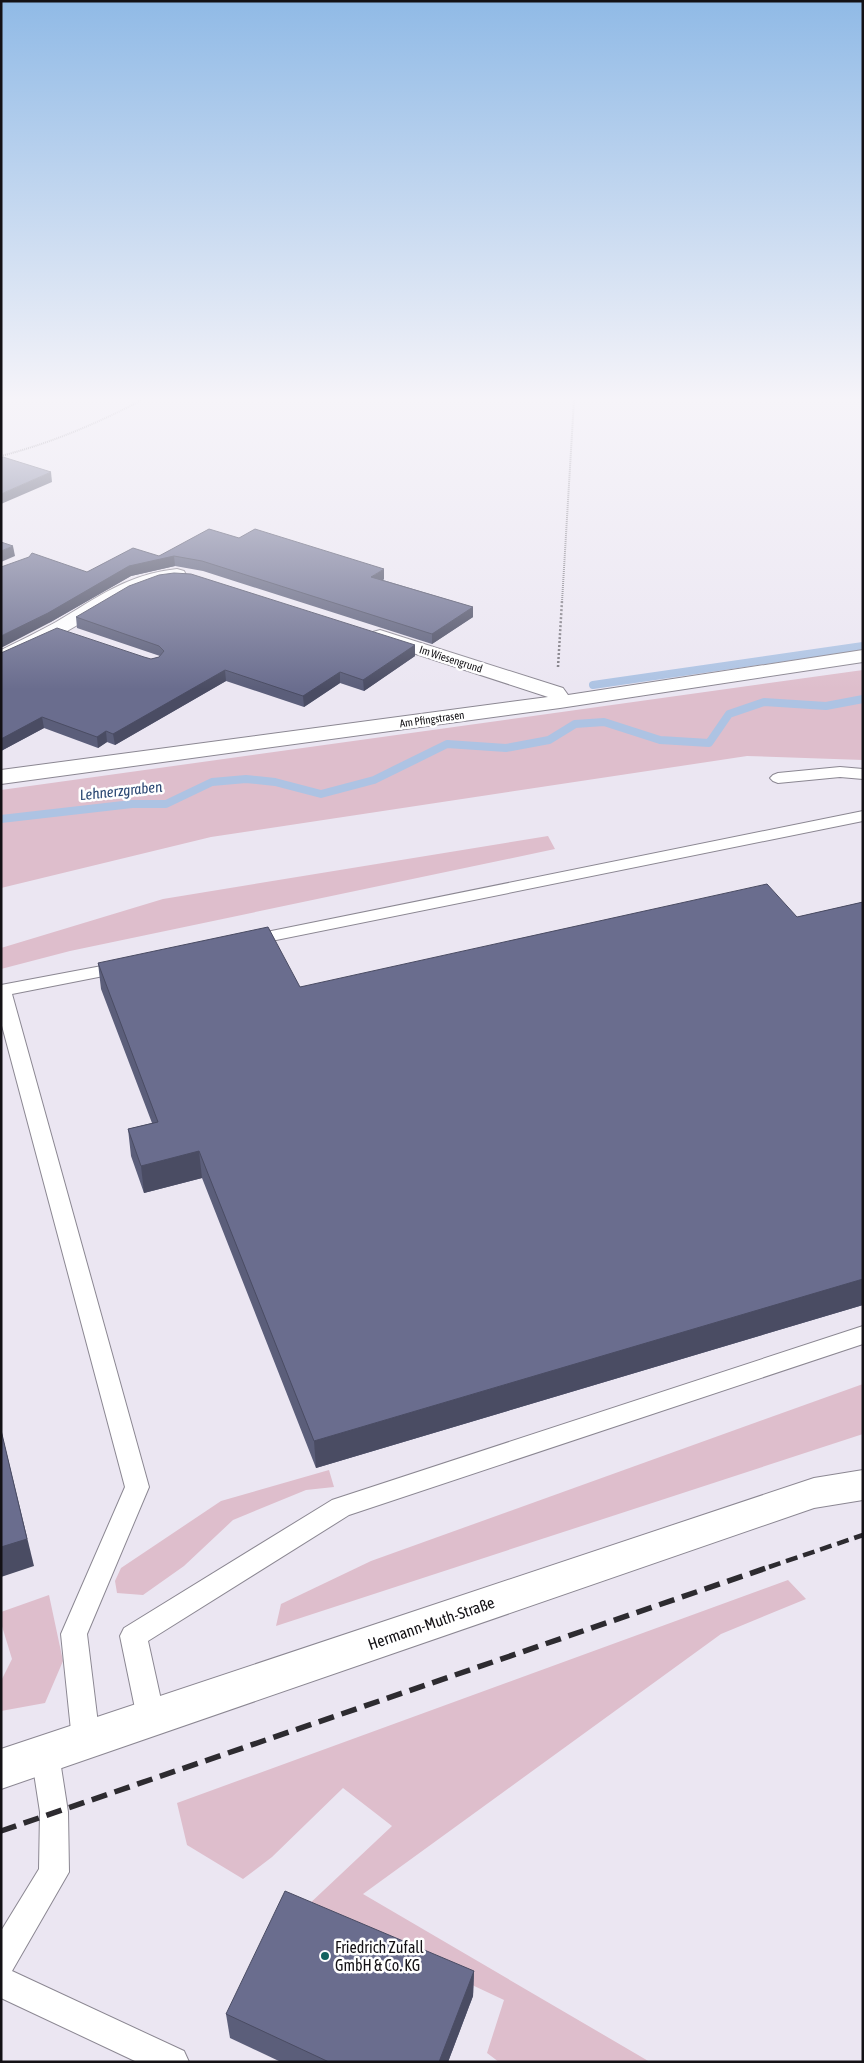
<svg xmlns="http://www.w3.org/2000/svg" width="864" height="2063" viewBox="0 0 864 2063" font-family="'Asap Condensed',sans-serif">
<rect width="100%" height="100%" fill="#ebe6f2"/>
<!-- green -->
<g fill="#debecc">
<polygon points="863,670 863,760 747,756 211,837 1,888 1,790"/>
<polygon points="548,836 555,849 70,951 1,969 1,948 163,899"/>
<polygon points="863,1384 863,1434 276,1626 281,1604 371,1561"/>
<polygon points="329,1470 334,1487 306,1490 233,1520 184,1566 143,1595 117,1593 115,1581 121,1568 221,1501"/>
<polygon points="788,1580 806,1599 721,1634 363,1894 650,2062 499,2062 487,2053 504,2000 306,1907 392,1826 343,1788 272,1857 243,1879 187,1845 177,1803"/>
<polygon points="49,1595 63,1661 45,1703 1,1711 1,1681 12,1659 1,1623 1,1612"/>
</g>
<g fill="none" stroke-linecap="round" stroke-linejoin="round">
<!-- stream -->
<g stroke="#adc3e3" stroke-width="8">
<polyline points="593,685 863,646"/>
<polyline points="1,819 132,804 166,804 212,782 246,779 275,782 321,794 374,780 447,744 506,748 549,740 575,724 604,722 660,740 709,743 729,714 764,702 826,706 863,699"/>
</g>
<!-- lane casing -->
<g stroke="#8b8792" stroke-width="2">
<g id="lane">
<polygon points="840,767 863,769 863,779 840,777 778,783 773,781 770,778 773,775 778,773"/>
<polygon points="863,811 863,821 247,946 241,945 238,941 241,937 247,936"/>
<polygon points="123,962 129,963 132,967 129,971 12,994 149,1487 87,1634 100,1740 96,1749 86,1753 76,1749 72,1740 61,1634 125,1487 1,1022 1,985"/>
<polygon points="863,1326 863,1344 349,1515 148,1641 165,1718 161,1727 151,1731 141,1727 137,1718 120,1636 124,1628 332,1500"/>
<polygon points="45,1741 55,1745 59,1754 68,1812 69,1872 12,1971 184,2051 189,2062 137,2062 1,1998 1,1931 39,1869 40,1812 31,1754 35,1745"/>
</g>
</g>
<!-- street casing -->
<g stroke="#8b8792" stroke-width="2">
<g id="street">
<path d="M177 569 184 571 186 575 184 579 161 582 138 590 62 634 1 664V650C19 641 38 632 56 622 97 598 127 574 177 569Z"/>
<polygon points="380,630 563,688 568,695 863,650 863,662 560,708 1,784 1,770 548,697 373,640 370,636 373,632"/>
<polygon points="863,1470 863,1500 814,1508 1,1789 1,1749 814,1478"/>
</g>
</g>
<!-- path-far1 -->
<g stroke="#7f7c84" stroke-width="2" stroke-dasharray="1 1" stroke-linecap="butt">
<path d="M1 456C51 443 96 424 142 400"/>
<polyline points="562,602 574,400"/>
</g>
<!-- path -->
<polyline stroke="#7f7c84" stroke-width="2.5" stroke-dasharray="2 2" stroke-linecap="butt" points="558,667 562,601"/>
<!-- lane -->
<use href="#lane" fill="#fff" fill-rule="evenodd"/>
<!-- street -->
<use href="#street" fill="#fff" fill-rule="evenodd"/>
<!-- rail-far1 -->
<polyline stroke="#2d2b30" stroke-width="4.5" stroke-dasharray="12 6" stroke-linecap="butt" points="769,1567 863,1535"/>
<!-- rail -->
<polyline stroke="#2d2b30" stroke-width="5.5" stroke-dasharray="16 8" stroke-linecap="butt" points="1,1831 772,1566"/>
</g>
<!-- wall -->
<g fill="#5b5e7a">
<polygon points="239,538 384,579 383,580 473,607 473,617 432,644 203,571 175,566 131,576 49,623 87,572"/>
<polygon points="76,617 415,645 415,656 364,691 340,683 304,707 226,681 115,745 107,742 98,748 44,728 1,751 1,653 151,659 159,657 160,656 77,628"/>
<polygon points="863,902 863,1305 316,1468 202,1178 144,1193 131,1156 128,1129 152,1123 101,989 98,963 300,987 797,917"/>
<polygon points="474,1971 473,1996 448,2062 281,2062 230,2038 226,2014"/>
</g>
<!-- shaded-wall -->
<g fill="#4a4c63">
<polygon points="51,472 52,482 1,504 1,494"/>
<polygon points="13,546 15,556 1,562 1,551"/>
<polygon points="174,556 175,566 131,576 49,623 1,648 1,636 129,566"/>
<polygon points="384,569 384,579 372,587 371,577"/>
<polygon points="473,607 473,617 432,644 432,634"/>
<polygon points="415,645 415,656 364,691 363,680"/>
<polygon points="225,670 226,681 115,745 113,734"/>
<polygon points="340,672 340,683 304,707 303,696"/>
<polygon points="42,717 44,728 1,751 1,739"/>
<polygon points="106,731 107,742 98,748 97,737"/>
<polygon points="199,1151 202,1178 144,1193 141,1166"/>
<polygon points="863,1279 863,1305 316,1468 314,1441"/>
<polygon points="1,1430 34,1566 1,1577"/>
<polygon points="474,1971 473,1996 448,2062 439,2062"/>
</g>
<!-- building -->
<g fill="#6a6d8e" stroke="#4a4c63">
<polygon points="3,457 51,472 1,494 1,458"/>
<polygon points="209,529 239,538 255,529 384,569 371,577 473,607 432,634 202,561 174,556 129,566 48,613 1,636 1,567 29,557 32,553 87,572 133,548 159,556"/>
<polygon points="1,542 13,546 1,551"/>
<polygon points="174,573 191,574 415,645 363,680 340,672 303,696 225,670 113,734 106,731 97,737 42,717 1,739 1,653 57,628 144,657 151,659 159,657 164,651 159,646 76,617 129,586 159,575"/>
<polygon points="767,884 797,917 863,902 863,1279 314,1441 199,1151 141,1166 128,1129 158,1122 98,963 268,927 300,987"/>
<polygon points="1,1430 27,1539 1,1547"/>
<polygon points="285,1891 474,1971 439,2062 329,2062 226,2014"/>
</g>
<!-- sky -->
<linearGradient id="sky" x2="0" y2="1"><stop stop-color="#90bae6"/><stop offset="0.58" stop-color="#f6f4f9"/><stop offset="1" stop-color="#f6f4f9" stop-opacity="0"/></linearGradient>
<rect width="864" height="689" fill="url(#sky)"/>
<!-- markers -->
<circle fill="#13625e" stroke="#fff" stroke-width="2" cx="325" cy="1956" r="5"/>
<g text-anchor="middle" stroke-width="5" stroke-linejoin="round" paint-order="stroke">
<!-- far-street labels -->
<g font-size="11" fill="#131115" stroke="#fff">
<text transform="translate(451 659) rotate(18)" y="4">Im Wiesengrund</text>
<text transform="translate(432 719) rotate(-8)" y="4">Am Pfingstrasen</text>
</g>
<!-- water labels -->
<g font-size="15" font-style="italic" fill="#2b4873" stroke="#fff">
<text transform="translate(121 791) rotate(-6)" y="5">Lehnerzgraben</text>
</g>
<!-- near-street labels -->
<g font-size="16" fill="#131115" stroke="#fff">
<text transform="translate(431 1623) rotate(-19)" y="6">Hermann-Muth-Straße</text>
</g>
<!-- near-poi labels -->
<g font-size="16" fill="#131115" stroke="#fff" text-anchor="start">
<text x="335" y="1953">Friedrich Zufall<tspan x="335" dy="18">GmbH &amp; Co. KG</tspan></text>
</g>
</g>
<!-- border -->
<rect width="864" height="2063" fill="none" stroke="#131115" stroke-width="5"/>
</svg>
